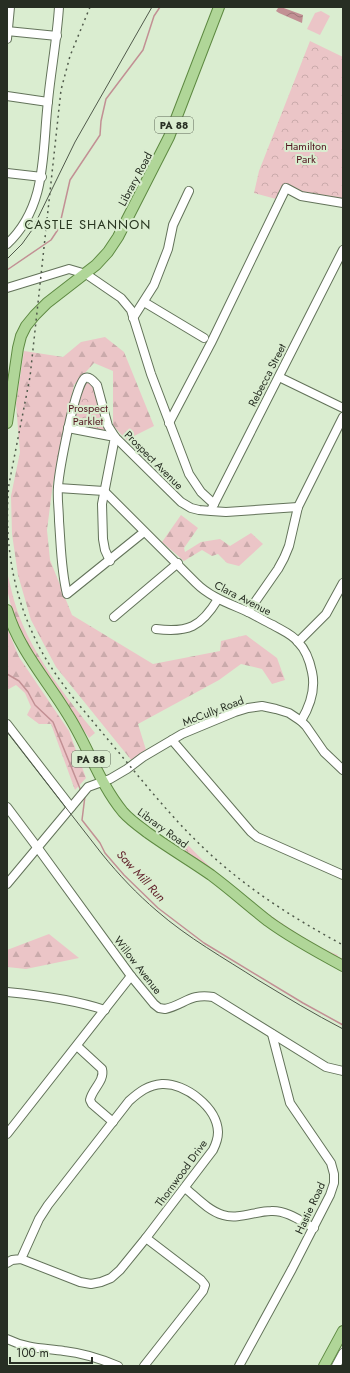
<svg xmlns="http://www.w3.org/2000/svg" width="350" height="1373" viewBox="0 0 350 1373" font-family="Jost,sans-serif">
<defs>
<pattern id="forest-firs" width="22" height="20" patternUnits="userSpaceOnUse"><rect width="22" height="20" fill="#ebc5c7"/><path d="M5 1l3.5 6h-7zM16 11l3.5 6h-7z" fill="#caaaab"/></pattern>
<pattern id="park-crowns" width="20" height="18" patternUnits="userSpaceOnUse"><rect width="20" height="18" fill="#ebc5c7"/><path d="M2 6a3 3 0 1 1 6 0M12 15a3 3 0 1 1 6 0" fill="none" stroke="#caaaab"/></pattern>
<pattern id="water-waves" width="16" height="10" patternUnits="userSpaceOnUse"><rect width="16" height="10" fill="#c29094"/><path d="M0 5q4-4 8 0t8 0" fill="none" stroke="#9e7678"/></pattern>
</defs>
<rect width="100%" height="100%" fill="#daedd0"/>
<!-- forest -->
<g fill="url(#forest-firs)">
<polygon points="105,337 124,352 154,426 126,440 113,425 113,371 94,363 74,385 53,483 47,530 50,560 72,615 153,664 220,651 221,641 246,635 277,658 285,680 272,684 262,669 241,664 219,680 138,724 146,750 132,761 56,667 31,620 18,575 12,534 11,496 20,452 16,404 24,351 63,357 81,342"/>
<polygon points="181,515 198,528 184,548 185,552 201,542 220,539 230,546 251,533 263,544 239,566 227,563 218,554 212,556 202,550 184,561 162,542"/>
<path d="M7 572C10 584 13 598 17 610 33 656 65 695 95 733L89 738 35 659 15 623 7 589Z"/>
<polygon points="7,628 19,657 69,731 86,778 75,790 51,724 39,724 27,715 31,707 25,693 16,685 7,690"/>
<polygon points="49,934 79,958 26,969 7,967 7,950"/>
</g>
<!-- park -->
<g fill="url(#park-crowns)">
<polygon points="310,41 343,57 343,200 307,195 284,184 276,199 254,193 259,171"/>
<polygon points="85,383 89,383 95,389 107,428 104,432 72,426 77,399"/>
<path d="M185 842C219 878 258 909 300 935 312 942 324 950 338 955L337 956 343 959V962L277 923 180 849Z"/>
</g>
<!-- garden -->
<polygon fill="#ebc5c7" points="321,11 330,16 320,35 307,29 315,13"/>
<!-- water -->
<polygon fill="url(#water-waves)" points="281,7 303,15 302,23 279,13 276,11 278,8"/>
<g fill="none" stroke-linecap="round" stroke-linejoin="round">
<!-- stream -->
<g stroke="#c29094" stroke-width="1.5">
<polyline points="7,270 51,240 59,228 70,180 100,135 101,121 106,99 143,50 154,16 160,7"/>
<polyline points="7,674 19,681 28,692 35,705 53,722 81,791"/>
<polyline points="85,796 82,820 100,843 105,853 124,875 158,908 204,943 303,1003 343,1025"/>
</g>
<!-- minor casing -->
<g stroke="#63735a" stroke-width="10">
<g id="minor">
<polyline points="7,31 57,36"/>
<polyline points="7,39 10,7"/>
<polyline points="7,96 48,102"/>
<polyline points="7,173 42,177"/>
<path d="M7 244C48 206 42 151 48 101 51 70 57 39 59 7"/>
<polyline points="7,288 69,269 86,274 121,298 131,310 151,374 189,474 201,492 214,504"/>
<polyline points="144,302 204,338"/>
<polyline points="133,318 154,285 168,249 173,225 189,191"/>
<polyline points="279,377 343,408"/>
<polyline points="169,423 211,343 286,188 301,196 343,203"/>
<polyline points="68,428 115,437 102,504 103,539 105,550 110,561"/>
<path d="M58 488 104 491 196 583C210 597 228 603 246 611 255 615 264 621 273 625 281 630 292 634 298 642 305 649 310 662 312 672 316 690 310 706 301 721"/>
<polyline points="212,508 343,250"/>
<path d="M144 532 67 594C61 570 61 546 59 521 59 510 57 498 58 487 59 473 75 382 85 378 90 376 94 382 97 385L108 426 115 437 181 502 191 508 199 510 211 511 226 512 298 507"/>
<polyline points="248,612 278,569 284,558 289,546 298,507 343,417"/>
<polyline points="114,617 178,563"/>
<path d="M156 629C188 633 201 627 218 599"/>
<polyline points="298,642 326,614 343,583"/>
<polyline points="7,724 71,807"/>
<polyline points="172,740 251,832 257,837 343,875"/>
<path d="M7 807 40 851 131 976 154 1004 159 1008 165 1009C184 1005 190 993 213 997L326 1067 343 1071"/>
<polyline points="7,884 88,787 110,779 127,769 143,757 182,734 235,712 248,708 262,706 276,709 289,713 301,721 306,726 324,752 343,770"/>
<path d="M7 992C38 995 75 1000 105 1010"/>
<path d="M77 1046 102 1069C105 1081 92 1089 90 1100L92 1104 113 1122"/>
<polyline points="7,1134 131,976"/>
<path d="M185 1188C197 1198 209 1211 223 1215 238 1220 256 1211 271 1211 286 1210 301 1221 314 1228"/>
<path d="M7 1263 12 1260 21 1259 80 1282 91 1284 101 1282 111 1278 120 1270 146 1238 213 1150C216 1144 218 1139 218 1132 217 1107 185 1083 162 1084 148 1085 139 1092 129 1101L48 1205 39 1219 21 1259"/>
<path d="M7 1339C28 1349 42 1348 64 1351 83 1353 101 1359 118 1366"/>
<polyline points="144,1366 203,1291 205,1285 201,1280 146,1238"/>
<polyline points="239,1366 292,1269 330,1195 334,1183 334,1174 331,1163 290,1103 272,1034"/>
<polyline points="336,1366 343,1353"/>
</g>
</g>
<!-- major casing -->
<g stroke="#5e8a42" stroke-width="12">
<g id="major">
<polyline points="7,423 18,348 21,336 26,326 35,315 47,303 96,265 108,252 118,237 169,137 219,7"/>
<path d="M7 610C19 650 47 680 68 715 88 746 99 783 123 812 130 820 140 827 148 833 169 848 191 861 211 875 231 890 249 906 268 921 291 938 317 952 343 966"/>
<polyline points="324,1366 343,1331"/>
</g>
</g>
<!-- minor -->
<use href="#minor" stroke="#fff" stroke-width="8"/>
<!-- major -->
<use href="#major" stroke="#b0d698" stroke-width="10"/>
<!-- tram -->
<g stroke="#505a4b" stroke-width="1">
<polyline points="7,259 22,244 32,230 75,142 152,7"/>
<path d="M7 732 102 854C119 875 137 894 157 911 188 938 224 958 258 980 286 997 314 1014 343 1029"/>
</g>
<!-- rail -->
<path stroke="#505a4b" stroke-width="1.5" stroke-dasharray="2 4" stroke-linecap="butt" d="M90 7 70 56 61 90 30 377 9 484C4 535 11 587 33 634 51 675 82 708 110 742 142 780 172 819 209 853 249 890 295 919 343 945"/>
</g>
<g text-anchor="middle" stroke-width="4" stroke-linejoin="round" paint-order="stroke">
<!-- shield labels -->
<g fill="#daedd0" stroke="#5d6757" stroke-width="1">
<rect x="155" y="117" width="38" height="16" rx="3"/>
<rect x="72" y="751" width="38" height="16" rx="3"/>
</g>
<g font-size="10" font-weight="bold" fill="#272e23">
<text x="174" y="129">PA 88</text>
<text x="91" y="763">PA 88</text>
</g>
<!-- park labels -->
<g font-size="11" fill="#531721" stroke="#daedd0">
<text x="306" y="150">Hamilton<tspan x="306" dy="13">Park</tspan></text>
<text x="88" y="412">Prospect<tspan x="88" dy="13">Parklet</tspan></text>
</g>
<!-- street labels -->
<g font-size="11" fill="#272e23" stroke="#daedd0">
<text transform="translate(135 179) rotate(-62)" y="4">Library Road</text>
<text transform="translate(267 375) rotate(-63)" y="4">Rebecca Street</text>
<text transform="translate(154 460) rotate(45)" y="4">Prospect Avenue</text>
<text transform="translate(243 598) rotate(27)" y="4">Clara Avenue</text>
<text transform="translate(213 711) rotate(-21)" y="4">McCully Road</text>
<text transform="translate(163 828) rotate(36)" y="4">Library Road</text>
<text transform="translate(138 965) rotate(52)" y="4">Willow Avenue</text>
<text transform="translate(181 1173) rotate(-54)" y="4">Thornwood Drive</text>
<text transform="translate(310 1208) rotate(-65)" y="4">Hastie Road</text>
</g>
<!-- water labels -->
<g font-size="12" font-style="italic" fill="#62242d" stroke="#daedd0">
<text transform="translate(141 876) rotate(47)" y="4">Saw Mill Run</text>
</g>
<!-- quarter labels -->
<g font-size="13" letter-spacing="1" fill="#27351f" stroke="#daedd0">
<text x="88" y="229">CASTLE SHANNON</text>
</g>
</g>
<!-- border -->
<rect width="350" height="1373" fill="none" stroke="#272e23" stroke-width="16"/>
<!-- scale -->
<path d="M10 1357v6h82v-6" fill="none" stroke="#272e23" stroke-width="2"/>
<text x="16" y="1357" font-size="12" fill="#272e23" stroke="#daedd0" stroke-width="3" paint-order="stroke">100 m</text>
</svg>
